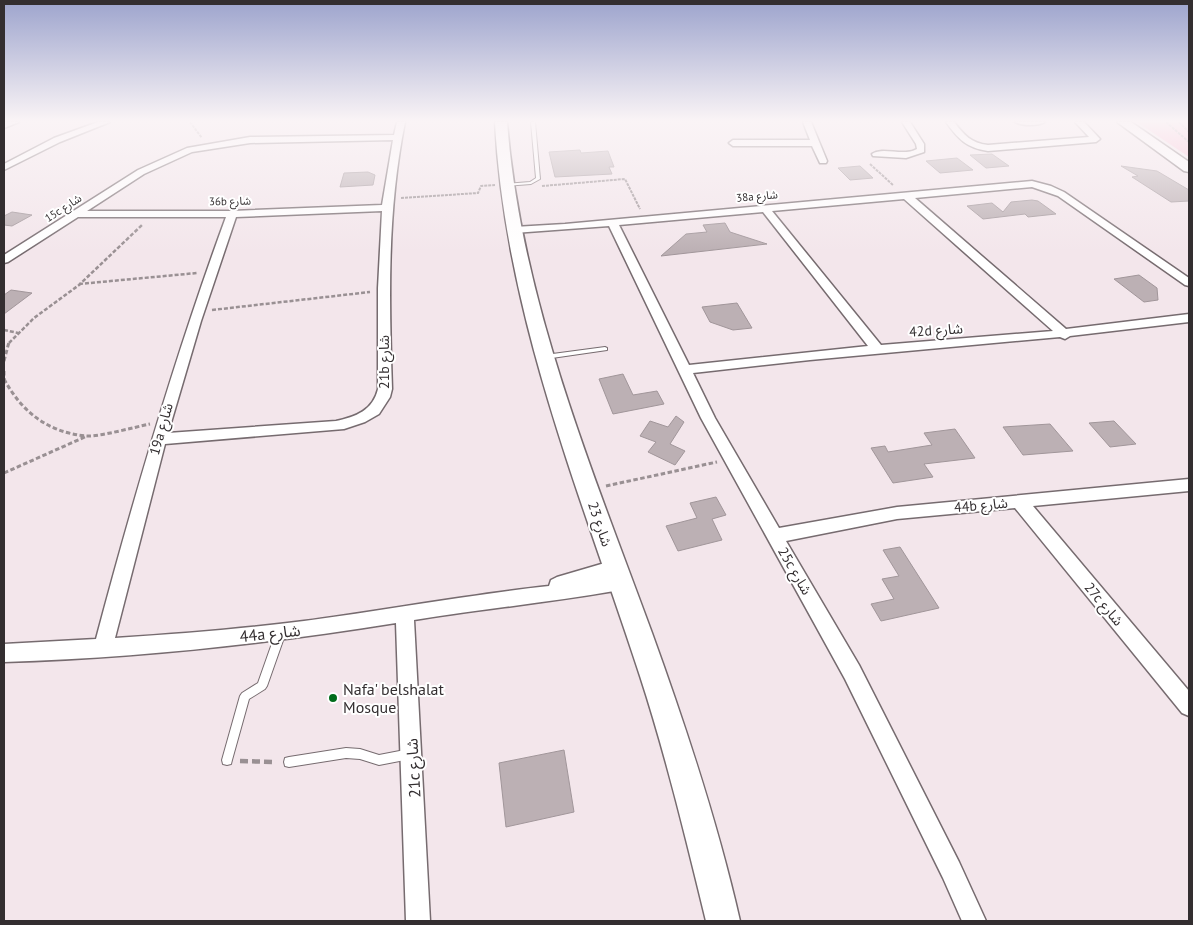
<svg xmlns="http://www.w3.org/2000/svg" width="1193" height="925" viewBox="0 0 1193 925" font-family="'PT Sans','Noto Sans Arabic',sans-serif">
<rect width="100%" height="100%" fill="#f3e6eb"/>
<!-- green -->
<polygon fill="#fbb7d0" points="1137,122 1189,122 1189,157"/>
<!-- building -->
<g fill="#bcb0b4" stroke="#a1969a">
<polygon points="580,150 581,153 608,151 614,167 609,167 612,174 555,177 549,152"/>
<polygon points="992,154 1009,166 986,168 970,155"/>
<polygon points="957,158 973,170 940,173 926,161"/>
<polygon points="860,166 873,178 850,180 838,168"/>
<polygon points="1121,166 1157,171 1189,190 1189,201 1171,202 1132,177 1138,176"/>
<polygon points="368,172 375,175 373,185 340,187 344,173"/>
<polygon points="1032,200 1038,201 1056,214 1028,217 1025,214 983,219 967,206 992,203 1003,212 1011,202"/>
<polygon points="12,212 32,215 12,226 4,225 4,216"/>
<polygon points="725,223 730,232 767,244 661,256 686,234 707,232 703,225"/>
<polygon points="1139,275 1157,288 1158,300 1144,302 1114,279"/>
<polygon points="11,290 32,293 4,314 4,295"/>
<polygon points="737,303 752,328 733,330 710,322 702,307"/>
<polygon points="623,374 633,395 657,391 664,404 613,414 599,379"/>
<polygon points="676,416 684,422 670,444 685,451 675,465 648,452 656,442 640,436 650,421 668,427"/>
<polygon points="1114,421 1136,444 1110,447 1089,423"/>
<polygon points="1050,424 1073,451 1023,455 1003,427"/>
<polygon points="955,429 975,458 924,464 933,477 893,483 871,448 885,446 888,452 932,445 924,433"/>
<polygon points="716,497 726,515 712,519 722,540 678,551 666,526 697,518 690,503"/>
<polygon points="900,547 939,608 881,621 871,604 894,599 882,579 899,576 883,550"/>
<polygon points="564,750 574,812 506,827 499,763"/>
</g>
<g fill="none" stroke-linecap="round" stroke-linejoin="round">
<!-- lane casing -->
<g stroke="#766b6f" stroke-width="2">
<g id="lane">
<polygon points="531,122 535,122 540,179 531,184 504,186 504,185 506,184 530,182 536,178"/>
<polygon points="605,347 607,348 607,350 545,359 542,357 545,355"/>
<polygon points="281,628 284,629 286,632 267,686 265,689 249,699 232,760 231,764 227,765 223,764 222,760 240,696 242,693 258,683 276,632 278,629"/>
<polygon points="346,748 360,749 379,755 410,749 414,750 415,754 414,758 410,759 379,765 360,759 346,758 289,767 285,766 284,762 285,758 289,757"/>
</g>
</g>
<!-- street casing -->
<g stroke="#766b6f" stroke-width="3">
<g id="street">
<polygon points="98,122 110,122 60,142 4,170 4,164 54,138"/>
<path d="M397 122H405C387 211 389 299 392 389L390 397 379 414 365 422 344 429 165 444 115 638C178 634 241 629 304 621 386 610 467 595 549 586L551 580 557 577 615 560 621 562 624 567 621 572 607 577 620 574 626 577 629 582 626 587 620 590C552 602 483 609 414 620L430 921H406L396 623C266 644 135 658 4 662V644L96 639C134 496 175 356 226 217H78L8 262 4 263V255L138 170 187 148 250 137 394 135ZM393 140 382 205 232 211H87L144 174 192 152 250 143ZM382 211 378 288V389C373 410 356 417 336 421L168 433 201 321 236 217Z"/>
<polygon points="803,122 811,122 827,161 826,163 820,163 812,146 733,146 729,143 733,140 810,140"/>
<path d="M902 122H910L924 144V152L906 158 873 156 872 154C883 146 903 157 917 149L916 144Z"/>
<path d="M946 122H954C964 135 971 143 988 145L1089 137 1075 122H1084L1100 139 1096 142 988 151C967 148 958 139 946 122Z"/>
<path d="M1015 122H1045C1038 126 1022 126 1015 122Z"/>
<path d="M1032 181 1051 186 1064 192 1189 278V286L1185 285 1058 196 1032 187 915 198 1066 329 1189 314V322L1070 336 1065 339 1060 337 810 360 693 373 715 418 779 528 897 507 1189 479V491L1033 506 1189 691V716L1182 713 1015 508 897 519 786 541 859 665 959 862 986 921H962L943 878 845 679 701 418 609 226 514 233 509 230 514 227 565 224ZM904 199 1053 331 881 345 772 211ZM763 212 868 346 689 365 619 225Z"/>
</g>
</g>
<!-- secondary casing -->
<g stroke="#766b6f" stroke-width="3">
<g id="secondary">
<polygon points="4,122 19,122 4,128"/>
<path d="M495 122H507C521 300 591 467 652 633 686 727 718 824 740 921H706C686 839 666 756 640 676 581 495 505 315 495 122Z"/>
<polygon points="1117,122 1131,122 1189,162 1189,172 1184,171"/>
</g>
</g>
<!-- path-far3 -->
<g stroke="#999093" stroke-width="2" stroke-dasharray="3 1" stroke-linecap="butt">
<polyline points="190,122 202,138"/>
<polyline points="1166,122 1189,142"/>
<polyline points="1179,122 1189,132"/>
<polyline points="870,164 893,185"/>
<polyline points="542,186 625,179 640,209"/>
<polyline points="401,198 478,193 481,186 495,185"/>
</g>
<!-- path-far2 -->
<g stroke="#999093" stroke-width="2.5" stroke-dasharray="4 2" stroke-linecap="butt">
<polyline points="79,284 197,273"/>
<polyline points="212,310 370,292"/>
<polyline points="4,330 18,333"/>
<polyline points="9,343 34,318 79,285 142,225"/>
</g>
<!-- path-far1 -->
<g stroke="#999093" stroke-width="3" stroke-dasharray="4.5 2.5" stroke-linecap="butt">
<polyline points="4,361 9,342"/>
<polyline points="4,371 4,379"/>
<path d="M4 379C22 412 47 432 86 436 99 437 135 427 150 424"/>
<polyline points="4,473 87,436"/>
<polyline points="606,486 717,462"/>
</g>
<!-- path -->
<polyline stroke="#999093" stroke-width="4.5" stroke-dasharray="8 4" stroke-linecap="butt" points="240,761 276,762"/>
<!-- lane -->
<use href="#lane" fill="#fff" fill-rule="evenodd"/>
<!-- street -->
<use href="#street" fill="#fff" fill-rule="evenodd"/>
<!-- secondary -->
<use href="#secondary" fill="#fff" fill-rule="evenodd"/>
</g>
<!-- sky -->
<linearGradient id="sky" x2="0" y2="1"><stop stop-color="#9da4cd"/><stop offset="0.48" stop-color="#faf4f6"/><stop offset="1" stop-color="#faf4f6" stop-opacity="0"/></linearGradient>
<rect width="1193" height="252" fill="url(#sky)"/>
<!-- markers -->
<circle fill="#006c1b" stroke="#fff" stroke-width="2" cx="333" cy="698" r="5"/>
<g text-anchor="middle" stroke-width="4" stroke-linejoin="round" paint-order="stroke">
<!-- far-street labels -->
<g font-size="11" fill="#332e30" stroke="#fff">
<text transform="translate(757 196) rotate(-5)" y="4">38a شارع</text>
<text transform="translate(230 201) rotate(-1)" y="4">36b شارع</text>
<text transform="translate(63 208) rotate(-33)" y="4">15c شارع</text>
</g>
<!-- street labels -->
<g font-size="14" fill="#332e30" stroke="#fff">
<text transform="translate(936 330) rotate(-4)" y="5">42d شارع</text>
<text transform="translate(384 362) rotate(-90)" y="5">21b شارع</text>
<text transform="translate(161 429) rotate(-74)" y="5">19a شارع</text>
<text transform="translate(981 505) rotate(-5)" y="5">44b شارع</text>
<text transform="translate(600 524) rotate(71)" y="5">شارع 23</text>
<text transform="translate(795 571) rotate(60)" y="5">25c شارع</text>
<text transform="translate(1104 604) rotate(50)" y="5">27c شارع</text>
</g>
<!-- near-street labels -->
<g font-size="16" fill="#332e30" stroke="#fff">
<text transform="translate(270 633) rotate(-6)" y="6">44a شارع</text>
<text transform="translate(413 768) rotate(-93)" y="6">21c شارع</text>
</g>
<!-- near-poi labels -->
<g font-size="16" fill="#332e30" stroke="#fff" text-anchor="start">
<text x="343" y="695">Nafa' belshalat<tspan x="343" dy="18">Mosque</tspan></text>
</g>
</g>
<!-- border -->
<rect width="1193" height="925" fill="none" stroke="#332e30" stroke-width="10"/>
</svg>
